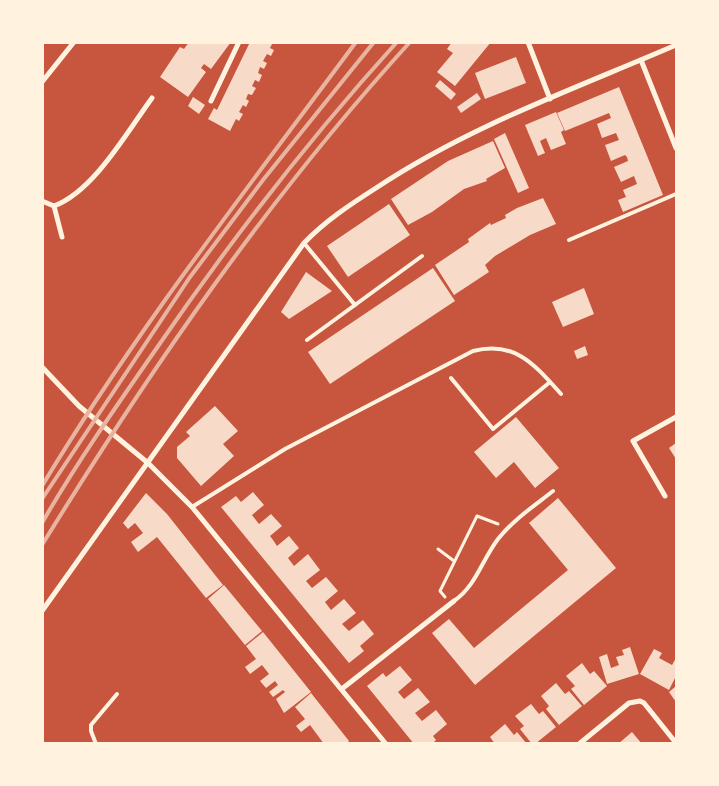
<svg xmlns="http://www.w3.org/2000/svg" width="719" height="786" viewBox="0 0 719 786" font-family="'PT Sans',sans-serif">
<rect width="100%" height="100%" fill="#c8553d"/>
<!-- building -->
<g fill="#f7dbc8">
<polygon points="189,42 231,42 211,69 204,64 201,68 206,72 188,97 160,77 180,47 184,49"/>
<polygon points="250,42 273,42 270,48 274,50 271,56 267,54 263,61 267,63 264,69 260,67 258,73 262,75 259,82 255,80 252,86 256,88 252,95 248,94 246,99 249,101 246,107 243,105 239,112 243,114 239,121 236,119 230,131 208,119 214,108 217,110"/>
<polygon points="452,42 491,42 455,86 437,72 453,53 447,49"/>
<polygon points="516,57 526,83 485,99 475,73"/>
<polygon points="440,80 456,94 451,100 435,86"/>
<polygon points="619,87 663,195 623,212 618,200 626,197 623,190 637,184 634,176 621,182 614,167 628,161 627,157 625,155 611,161 605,145 619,140 616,133 602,138 597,124 611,118 609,113 565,131 557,113"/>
<polygon points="477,93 481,99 461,113 457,107"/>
<polygon points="193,97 205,105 199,114 188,106"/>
<polygon points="556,112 564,130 561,132 566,144 551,150 546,138 540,141 545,153 538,156 525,125"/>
<polygon points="505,133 529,188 518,193 494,139"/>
<polygon points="493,141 505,168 486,179 487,181 464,189 432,212 408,225 391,199 448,161"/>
<polygon points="543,198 556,224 530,235 495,256 485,265 489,272 454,295 435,265 469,242 468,239 490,223 491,225 506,218 505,215 517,208"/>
<polygon points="389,204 410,235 348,277 327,246"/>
<polygon points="433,268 455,301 330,384 308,352"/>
<polygon points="306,272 332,291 289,319 281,312"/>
<polygon points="584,288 594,314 563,327 552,302"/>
<polygon points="585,346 588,355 577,359 574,351"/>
<polygon points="215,406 238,431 223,444 234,456 201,486 177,458 177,447 190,436 186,432"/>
<polygon points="516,417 559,468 535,488 514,462 496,478 474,452"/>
<polygon points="676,443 676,459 669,448"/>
<polygon points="253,492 264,505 252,515 259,524 271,514 282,526 270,536 273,540 277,546 289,536 299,548 288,558 294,566 308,554 320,570 306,581 312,588 326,577 338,591 325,602 331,610 344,599 356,613 342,624 349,631 363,620 374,634 360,646 364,651 349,663 221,507 236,496 241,502"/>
<polygon points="146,493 167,514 223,585 206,598 157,537 138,552 131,542 143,533 135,523 128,529 123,523"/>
<polygon points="558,498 616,568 475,685 432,633 449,619 474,648 568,570 529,523"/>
<polygon points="224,585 262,631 245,645 208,599"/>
<polygon points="263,632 311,692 284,713 276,699 285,692 283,690 273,697 269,692 278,685 275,681 266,688 260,681 269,674 262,665 250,674 245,667 256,659 246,646"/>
<polygon points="630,647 639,674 607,684 599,657 607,654 611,668 619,665 616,657 624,655 622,650"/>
<polygon points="654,649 662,653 659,658 672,665 676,658 676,676 669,690 640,674"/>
<polygon points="582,663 590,674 594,671 607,686 584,705 571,689 575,686 566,676"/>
<polygon points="400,666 412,680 398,692 404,699 418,688 430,702 415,713 422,721 436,710 447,724 433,736 436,740 432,744 414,744 367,686 383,673 386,677"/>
<polygon points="556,683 565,694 569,691 582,706 559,725 546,709 549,706 541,696"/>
<polygon points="676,686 676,702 669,692"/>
<polygon points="311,693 349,741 346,744 324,744 310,725 301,732 296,726 305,719 295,707"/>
<polygon points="531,704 539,714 543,711 556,727 535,744 532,744 520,729 524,726 515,716"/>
<polygon points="505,724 514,735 517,732 527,744 495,744 490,737"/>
<polygon points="632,732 642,744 618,744"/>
</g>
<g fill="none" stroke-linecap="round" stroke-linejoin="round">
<!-- path -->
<g stroke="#fff3e0" stroke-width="3">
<polyline points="438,549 454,561"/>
<polyline points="445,597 440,591 477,516 498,524"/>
</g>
<!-- service -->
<g stroke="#fff3e0" stroke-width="4">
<polyline points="569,240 676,194"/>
<polyline points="304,243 355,305"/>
<polyline points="307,340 422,256"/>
<polyline points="451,378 493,429 550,382"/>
<path d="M192 507 285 449 473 351C515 340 535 365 561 394"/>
<path d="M454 601C476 586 482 560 498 539 513 520 534 506 553 491"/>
<polyline points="96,744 91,731 91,725 117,694"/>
</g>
<!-- minor -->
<g stroke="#fff3e0" stroke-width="5">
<polyline points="528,42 550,99"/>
<polyline points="641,60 676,148"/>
<polyline points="42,82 74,42"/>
<polyline points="211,101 239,42"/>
<path d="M42 201 54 206C94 191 127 132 152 98"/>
<polyline points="54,206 62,237"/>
<polyline points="42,367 79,406 148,463 192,507 386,744"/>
<polyline points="665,496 633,441 676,417"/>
<path d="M42 611 304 243C325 221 351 204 376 188 469 126 574 89 676 45"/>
<polyline points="343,688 454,601"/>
<polyline points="579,744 629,703 640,701 644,703 676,743"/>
</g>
<!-- rail -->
<g stroke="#e9b49f" stroke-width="4">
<path d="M42 486C136 330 248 188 356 42"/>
<polyline points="42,499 190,277 263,180 374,42"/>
<path d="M42 523C76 464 115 408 154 352 228 244 308 140 397 42"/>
<path d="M42 545C151 368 269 197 410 42"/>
</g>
</g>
<!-- border -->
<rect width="719" height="786" fill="none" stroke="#fff3e0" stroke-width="88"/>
</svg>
